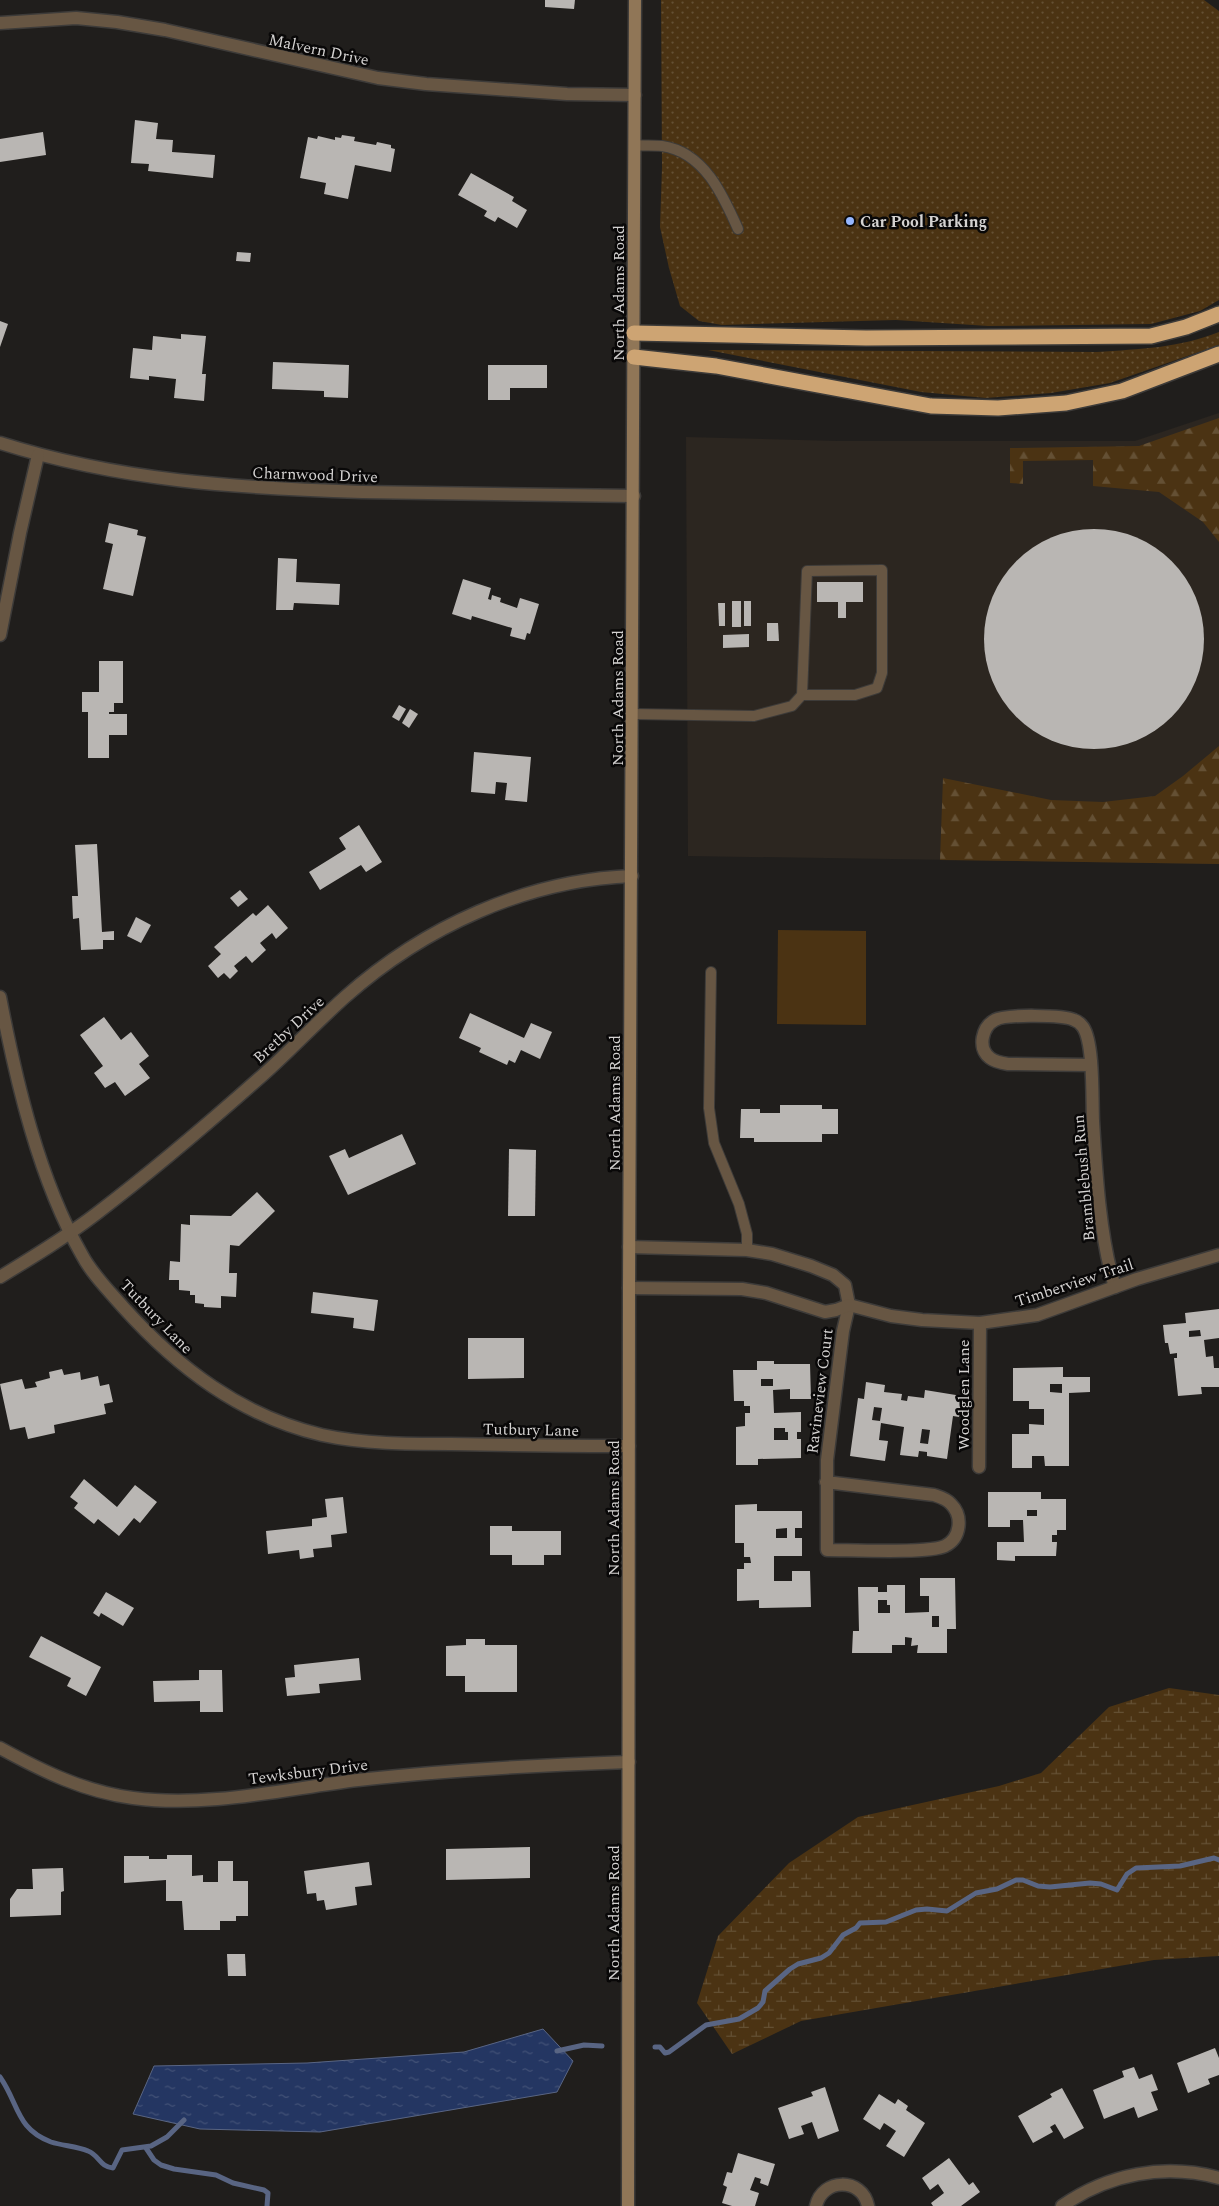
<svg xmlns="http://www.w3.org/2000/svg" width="1219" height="2206" viewBox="0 0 1219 2206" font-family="Spectral,serif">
<defs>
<pattern id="grass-dots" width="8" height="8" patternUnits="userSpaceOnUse" patternTransform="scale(1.25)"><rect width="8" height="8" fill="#4b3313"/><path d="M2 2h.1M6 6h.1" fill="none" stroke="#645034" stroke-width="1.8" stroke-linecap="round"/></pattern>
<pattern id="forest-firs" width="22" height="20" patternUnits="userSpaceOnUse" patternTransform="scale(1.25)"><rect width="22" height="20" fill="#4b3313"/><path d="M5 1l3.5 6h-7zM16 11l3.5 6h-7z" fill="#645034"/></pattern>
<pattern id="wetland-marsh" width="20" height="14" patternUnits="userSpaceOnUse" patternTransform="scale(1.25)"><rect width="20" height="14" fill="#4b3313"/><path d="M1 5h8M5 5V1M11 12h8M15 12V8" fill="none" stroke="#645034"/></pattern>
<pattern id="water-ripples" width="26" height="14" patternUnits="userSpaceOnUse" patternTransform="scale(1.25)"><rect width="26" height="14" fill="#243662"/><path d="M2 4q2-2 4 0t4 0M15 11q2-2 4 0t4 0" fill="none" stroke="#435277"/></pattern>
</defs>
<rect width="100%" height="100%" fill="#201e1c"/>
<!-- built -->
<polygon fill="#2c2620" points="1219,413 1219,864 688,856 686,437 838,441 1135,441"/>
<!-- grass -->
<g fill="url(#grass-dots)">
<polygon points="661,0 1204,0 1219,11 1219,300 1200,311 1151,324 988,326 896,320 722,325 699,321 680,306 669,268 660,227 662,167"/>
<path d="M1219 332V345L1110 383 1051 393 986 398 921 392 708 350 1097 352C1140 349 1179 348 1219 332Z"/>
</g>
<!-- forest -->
<g fill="url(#forest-firs)">
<polygon points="1219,418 1219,542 1203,522 1159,492 1093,486 1093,460 1023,461 1023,484 1010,483 1010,448 1139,446"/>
<polygon points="1219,746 1219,864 940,860 943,778 1051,800 1103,802 1155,796 1183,776"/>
</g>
<!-- wetland -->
<polygon fill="url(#wetland-marsh)" points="1169,1688 1219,1695 1219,1956 1154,1960 801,2021 732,2054 697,2003 718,1936 789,1863 858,1817 999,1786 1041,1773 1109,1707"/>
<!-- park -->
<polygon fill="#4b3313" points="778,930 866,931 866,1025 777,1024"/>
<!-- water -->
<polygon fill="url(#water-ripples)" stroke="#596583" points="543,2029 573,2061 557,2092 320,2132 200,2129 133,2114 154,2066 307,2063 464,2052"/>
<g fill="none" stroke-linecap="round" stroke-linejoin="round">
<!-- stream -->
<g stroke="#596583" stroke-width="5">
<polyline points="655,2047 660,2047 665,2053 669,2052 706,2025 739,2019 758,2008 763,2002 765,1991 790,1969 798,1964 821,1958 829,1953 843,1935 856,1928 860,1923 886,1922 916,1910 927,1909 947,1911 976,1893 997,1889 1016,1880 1023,1880 1038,1886 1050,1887 1090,1883 1101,1884 1117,1890 1127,1874 1136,1868 1180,1866 1214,1858 1219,1860"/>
<polyline points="557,2051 584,2045 602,2046"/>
<path d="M0 2077C19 2104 16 2129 51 2142 63 2146 77 2146 88 2151 99 2155 100 2167 113 2168L122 2150 151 2146 167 2137 184 2120"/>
<polyline points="146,2148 154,2160 161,2165 174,2169 216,2175 233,2183 264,2190 268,2193 267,2206"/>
</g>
</g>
<!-- building -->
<g fill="#b9b6b3" fill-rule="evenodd">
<polygon points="545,0 575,0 574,9 545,7"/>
<polygon points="135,120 158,123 156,139 173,140 172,152 215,155 213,178 148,171 149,164 131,163"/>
<polygon points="43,132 46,155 0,162 0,139"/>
<polygon points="342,135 355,137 354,141 376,145 377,142 391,145 391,148 395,149 391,172 355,165 348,199 324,194 326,183 300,178 308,137 317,139 318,136 335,140 335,137 341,138"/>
<polygon points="471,173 514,197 512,201 527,210 517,228 498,217 495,222 484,216 487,211 458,195"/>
<polygon points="237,252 251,253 250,262 236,261"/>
<polygon points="0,321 8,324 0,347"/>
<polygon points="181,334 206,336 202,374 206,374 204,401 174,398 176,379 149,376 149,380 130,378 133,348 152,350 153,336 181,339"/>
<polygon points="273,362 349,365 348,398 324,397 324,391 272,389"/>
<polygon points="488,365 547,365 547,388 510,388 510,400 488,400"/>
<polygon points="109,523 138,530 137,535 146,537 133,596 103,589 113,544 105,542"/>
<circle cx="1094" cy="639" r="110"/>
<polygon points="278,558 297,559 296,582 340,584 339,605 294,603 293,610 276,610"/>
<polygon points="463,579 491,588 488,599 491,600 492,595 501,598 500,602 517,608 520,598 539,604 530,634 527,633 525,640 510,636 512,628 472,616 471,620 452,614"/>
<polygon points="817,582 863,582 863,602 846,602 846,618 838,618 838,602 817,602"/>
<rect x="732" y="601" width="9" height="26"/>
<rect x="744" y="601" width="7" height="25"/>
<polygon points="718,603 725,603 725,626 719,626"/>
<polygon points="767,623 778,623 779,641 767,641"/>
<polygon points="749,634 749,647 723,648 723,635"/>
<polygon points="99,661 123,661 123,703 114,703 114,712 109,712 109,714 127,714 127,735 109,735 109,758 88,758 88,712 82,712 82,692 99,692"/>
<polygon points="399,705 406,709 399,721 392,717"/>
<polygon points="410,709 418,714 409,728 402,723"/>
<polygon points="474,752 531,757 527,802 505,800 507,783 496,782 495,794 471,792"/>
<polygon points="359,825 382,862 366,872 361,865 320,890 309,872 346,849 339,838"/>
<polygon points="97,844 102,932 114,931 114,940 103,940 103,949 81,950 79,918 73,919 72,896 78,896 75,845"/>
<polygon points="240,890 248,899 238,907 230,898"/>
<polygon points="268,905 288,928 276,939 272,933 260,943 266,950 252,963 246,956 234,966 238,971 230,979 224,973 218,978 208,966 221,954 214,947 253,913 256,916"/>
<polygon points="136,917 151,925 141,943 127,936"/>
<polygon points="470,1013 524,1038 531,1023 552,1032 540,1059 521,1050 515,1063 509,1060 507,1065 479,1052 481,1048 459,1038"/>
<polygon points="104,1017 121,1040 131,1032 149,1056 139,1064 150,1078 125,1096 115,1082 105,1088 94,1073 103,1066 80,1035"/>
<polygon points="780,1105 822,1105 822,1109 838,1109 838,1134 822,1134 822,1142 754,1142 754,1138 740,1138 741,1109 760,1109 760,1113 780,1113"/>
<polygon points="402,1134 416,1164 348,1195 329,1156 345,1149 349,1158"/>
<polygon points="509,1149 536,1150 535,1216 508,1216"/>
<polygon points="257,1192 275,1211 239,1246 230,1245 229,1273 237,1273 236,1297 221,1296 221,1308 204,1307 204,1304 195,1303 195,1295 190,1295 190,1291 179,1290 179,1280 169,1280 170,1261 180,1262 181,1224 190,1225 190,1215 231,1216"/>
<polygon points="313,1292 378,1300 374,1331 353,1328 354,1318 311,1313"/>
<path d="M1219 1309V1338L1204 1340 1206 1357 1213 1356 1214 1368H1219V1387H1201L1202 1394 1178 1396 1174 1358H1177V1353L1170 1354 1168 1343H1165L1163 1325 1186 1323 1185 1313ZM1200 1330 1201 1336 1189 1337V1331Z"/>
<polygon points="468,1338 524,1338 524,1378 468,1379"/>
<path d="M757 1361H774V1364H810L811 1399H790V1389L773 1390 774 1413 801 1412V1432H797V1439H801V1458L758 1459V1465H736V1427L745 1426V1413H750V1406H744V1401H734L733 1370H757ZM761 1379H773V1386H761ZM774 1428H785V1432H788V1440H774Z"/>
<path d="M1063 1367V1377H1090V1392L1069 1393V1466H1045L1044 1456H1032V1468H1012V1434H1029V1424L1044 1425V1409H1029V1401H1013V1368ZM1050 1384H1062V1393L1050 1392Z"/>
<polygon points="62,1369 64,1375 80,1372 81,1380 98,1376 100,1386 109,1384 113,1402 104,1404 106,1414 54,1425 55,1433 28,1439 25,1427 10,1430 0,1384 22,1379 25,1389 37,1387 35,1382 50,1378 49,1372"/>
<path d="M866 1382 885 1385 884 1392 902 1394 901 1400 907 1401 908 1396 924 1398 925 1390 962 1396 959 1417 953 1416 947 1459 927 1456V1452L919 1451 918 1457 900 1455 904 1427 881 1423 879 1440 888 1441 885 1461 850 1456 858 1398 864 1399ZM874 1407 882 1408 880 1421 872 1420ZM922 1429 930 1430 928 1444 920 1443Z"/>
<polygon points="84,1479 117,1507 135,1485 157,1502 140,1523 134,1518 119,1536 98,1519 94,1524 74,1508 78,1503 70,1497"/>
<path d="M988 1492H1041V1499H1066V1530H1057V1535H1052V1542H1057L1056 1556H1015V1561L997 1560V1542H1024L1023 1520H1010V1527H988ZM1027 1510H1037V1516H1027Z"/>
<polygon points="343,1497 347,1533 331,1535 332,1547 313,1549 314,1557 300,1559 299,1550 268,1554 266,1531 312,1526 312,1519 327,1517 325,1499"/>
<path d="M757 1504V1511H802V1528H795V1538H802V1556H774V1581H792V1571H810L811 1607 759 1608V1600L737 1601V1569H744V1563H751L750 1557H744V1543H735V1505ZM787 1528V1538H776V1529Z"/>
<polygon points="490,1526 512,1526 512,1531 561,1531 561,1555 544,1555 544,1565 512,1565 512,1555 490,1555"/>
<path d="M920 1578H955L956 1629H947V1653H917L918 1645 911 1646 912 1638 905 1637V1645H892V1653H852L853 1631H859L858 1587H878V1592H887V1585H905V1613L929 1612V1596H920ZM878 1600H887V1605H890V1613H878ZM932 1616H939V1627H932Z"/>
<polygon points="106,1592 134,1608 123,1626 101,1613 99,1617 93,1613"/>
<polygon points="41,1636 101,1667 86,1696 67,1686 71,1678 29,1657"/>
<polygon points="466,1639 485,1639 485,1645 517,1645 517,1692 465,1692 465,1676 446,1676 446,1646 466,1645"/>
<polygon points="359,1658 361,1680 319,1684 320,1693 287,1696 285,1678 295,1677 294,1665"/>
<polygon points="199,1670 222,1670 223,1712 200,1712 200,1701 154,1702 153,1681 199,1680"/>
<polygon points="530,1847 530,1878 446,1880 446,1849"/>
<polygon points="167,1855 192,1855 192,1876 203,1875 203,1882 218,1882 218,1861 233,1861 233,1881 248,1881 248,1916 236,1916 236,1921 220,1921 220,1930 184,1930 182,1901 166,1901 166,1880 124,1883 124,1856 149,1856 149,1859 167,1859"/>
<polygon points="369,1862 372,1885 355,1887 357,1905 326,1910 324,1900 317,1901 316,1893 307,1894 304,1871"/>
<polygon points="63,1868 64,1891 61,1892 61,1915 10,1917 10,1899 17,1889 33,1889 32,1869"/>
<polygon points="227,1954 245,1954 246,1976 228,1976"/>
<polygon points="1215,2048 1219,2058 1219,2075 1208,2079 1210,2084 1188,2093 1177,2063"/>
<polygon points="1134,2067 1139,2079 1152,2074 1158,2090 1151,2092 1158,2110 1138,2118 1134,2107 1104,2119 1093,2090 1124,2077 1122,2071"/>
<polygon points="825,2087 839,2131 818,2139 812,2122 801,2126 804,2134 789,2139 778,2108 813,2096 811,2092"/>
<polygon points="1062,2088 1084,2128 1064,2139 1055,2124 1050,2127 1053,2132 1033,2143 1018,2116 1052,2097 1050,2094"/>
<polygon points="879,2094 895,2104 898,2099 908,2106 906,2110 925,2123 904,2157 886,2146 896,2131 884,2123 880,2130 863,2119"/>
<polygon points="738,2153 775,2164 768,2186 760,2183 761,2179 755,2177 750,2190 759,2193 755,2206 732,2206 722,2203 727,2187 723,2185 727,2172 732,2173"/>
<polygon points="949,2158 969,2185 973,2182 980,2192 961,2206 933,2206 931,2203 944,2193 938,2184 930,2190 922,2178"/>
</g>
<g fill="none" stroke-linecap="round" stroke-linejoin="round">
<!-- lane casing -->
<g stroke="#3d3b39" stroke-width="12">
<g id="lane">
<path d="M634 145C643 146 653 145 662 146 704 152 723 195 738 229"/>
<polyline points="632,714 754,716 792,706 802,695 807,571 882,570 882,673 877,688 855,695 802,695"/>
<polyline points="711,972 709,1108 714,1143 739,1204 747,1234 747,1250"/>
</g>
</g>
<!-- street casing -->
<g stroke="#3d3b39" stroke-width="15">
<g id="street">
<polyline points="0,23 76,18 117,22 165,30 378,78 426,84 567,94 635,95"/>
<path d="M0 443C120 481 237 488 362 492 453 494 544 495 634 496"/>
<polyline points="0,635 20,533 38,455"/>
<path d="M0 997C16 1081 39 1180 82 1255 92 1274 109 1291 123 1307 178 1368 241 1416 322 1435 363 1444 409 1444 451 1444 510 1445 570 1446 629 1446"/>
<path d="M1090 1065 1008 1064C1001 1063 995 1062 990 1058 977 1048 982 1027 995 1020 1005 1014 1064 1015 1074 1020 1077 1021 1081 1024 1083 1027 1094 1043 1092 1099 1093 1121 1096 1172 1100 1239 1115 1287"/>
<path d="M629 1247 747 1250 772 1254 811 1266 833 1275 845 1285 849 1305 843 1331 827 1460V1550C850 1550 928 1554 945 1546 961 1538 963 1516 951 1504 947 1499 940 1497 934 1495L826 1482"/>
<path d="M0 1277C33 1257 66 1237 96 1214 154 1170 210 1122 264 1074 292 1049 317 1022 345 997 424 927 526 880 632 876"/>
<polyline points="629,1288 742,1289 766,1293 825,1312 836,1310 849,1305 891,1316 922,1320 980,1323 1037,1315 1137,1279 1219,1255"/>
<polyline points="979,1467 980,1323"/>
<path d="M0 1748C42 1771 85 1792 133 1798 208 1808 284 1789 358 1780 449 1770 539 1765 629 1762"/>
<path d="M816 2206C822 2178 862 2177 868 2206"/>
<path d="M1062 2206C1108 2174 1164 2163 1219 2178"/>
</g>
</g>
<!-- secondary casing -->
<g stroke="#3d3b39" stroke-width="15">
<polyline id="secondary" points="628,2206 629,1288 635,0"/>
</g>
<!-- highway casing -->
<g stroke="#3d3b39" stroke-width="18">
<g id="highway">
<polyline points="634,333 866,338 1151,336 1186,327 1219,314"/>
<polyline points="634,357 716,366 931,406 998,408 1066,403 1122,391 1219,354"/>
</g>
</g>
<!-- lane -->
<use href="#lane" stroke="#675643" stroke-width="10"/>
<!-- street -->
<use href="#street" stroke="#675643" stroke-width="12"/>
<!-- secondary -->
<use href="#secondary" stroke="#907657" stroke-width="12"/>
<!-- highway -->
<use href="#highway" stroke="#cda473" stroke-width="15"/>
</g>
<!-- markers -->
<circle fill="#96b6fd" stroke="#090808" stroke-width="2" cx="850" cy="221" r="5"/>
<g text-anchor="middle" stroke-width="5" stroke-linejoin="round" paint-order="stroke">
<!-- street labels -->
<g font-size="16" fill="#d4d2d1" stroke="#090808">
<text transform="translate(319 49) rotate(12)" y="6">Malvern Drive</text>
<text transform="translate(618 293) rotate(-90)" y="6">North Adams Road</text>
<text transform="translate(315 474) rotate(2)" y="6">Charnwood Drive</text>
<text transform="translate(617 698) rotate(-90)" y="6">North Adams Road</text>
<text transform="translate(288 1029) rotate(-43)" y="6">Bretby Drive</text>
<text transform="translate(614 1103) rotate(-90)" y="6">North Adams Road</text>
<text transform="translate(1083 1178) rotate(-95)" y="6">Bramblebush Run</text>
<text transform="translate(1074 1282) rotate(-18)" y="6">Timberview Trail</text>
<text transform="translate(157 1316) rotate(46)" y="6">Tutbury Lane</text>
<text transform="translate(819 1391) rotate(-83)" y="6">Ravineview Court</text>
<text transform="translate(963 1395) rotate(-90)" y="6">Woodglen Lane</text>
<text transform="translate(531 1429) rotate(1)" y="6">Tutbury Lane</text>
<text transform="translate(613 1508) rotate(-90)" y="6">North Adams Road</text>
<text transform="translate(308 1771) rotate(-7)" y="6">Tewksbury Drive</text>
<text transform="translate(613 1913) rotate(-90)" y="6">North Adams Road</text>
</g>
<!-- poi labels -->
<g font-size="16" font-weight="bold" fill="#d4d2d1" stroke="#090808" text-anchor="start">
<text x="860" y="227">Car Pool Parking</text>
</g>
</g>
</svg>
